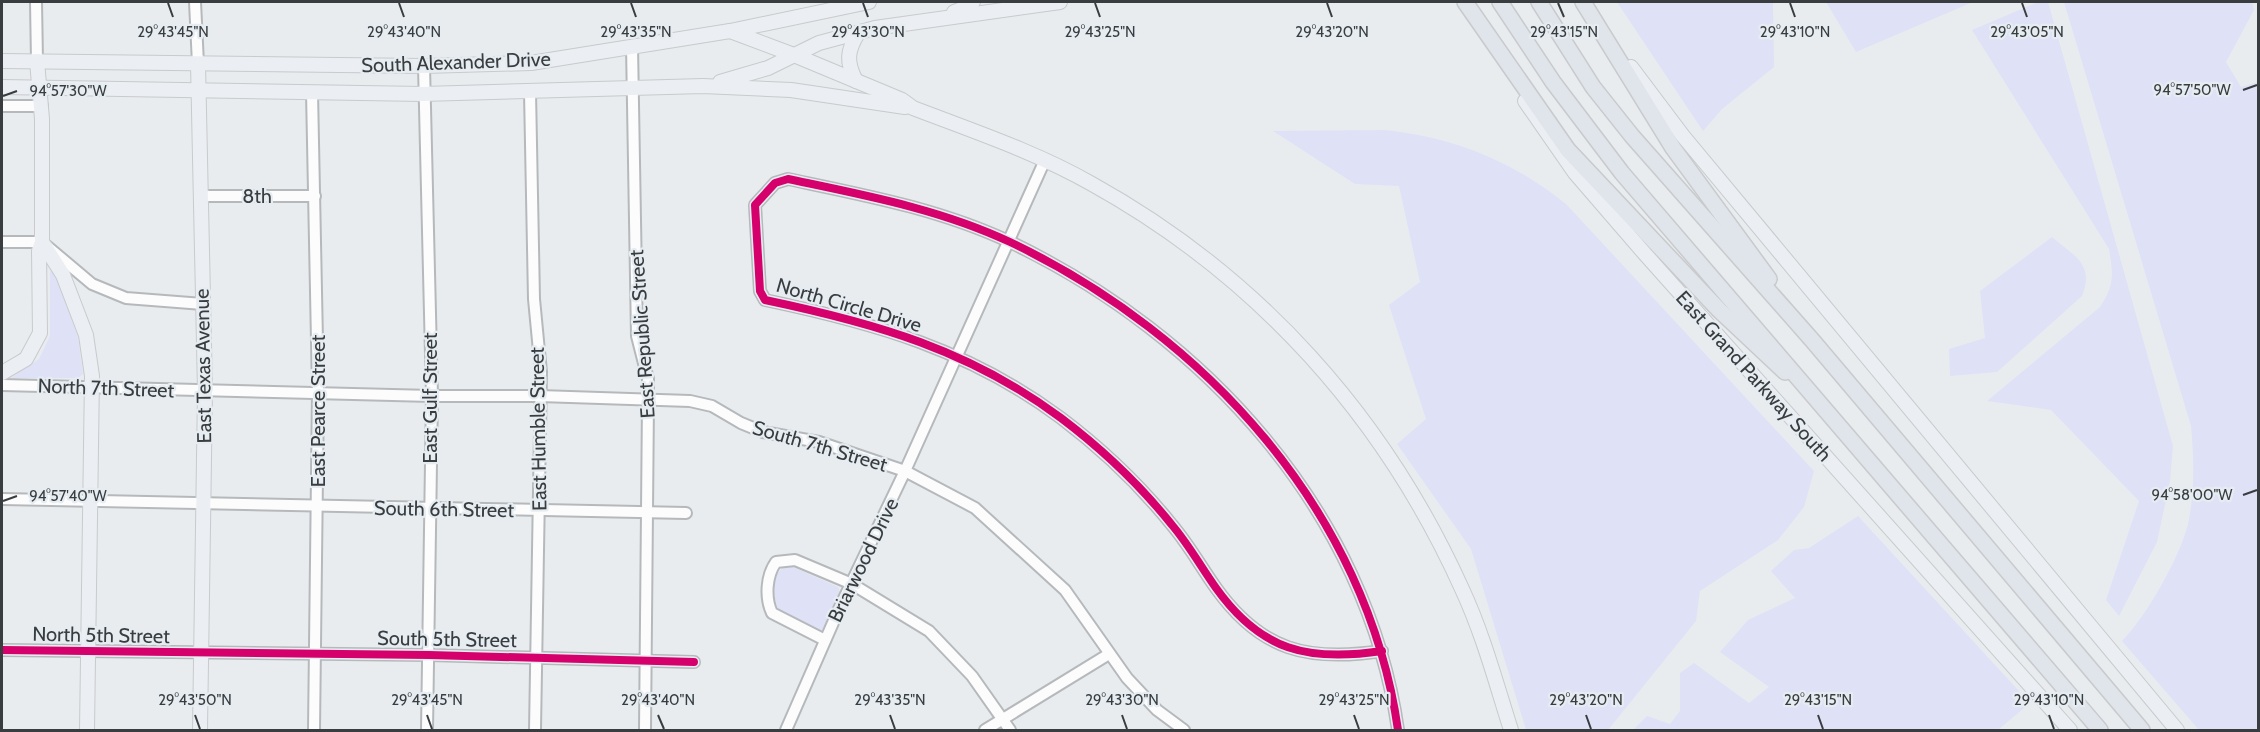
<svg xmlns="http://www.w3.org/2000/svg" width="2260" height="732" viewBox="0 0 2260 732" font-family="Cabin,sans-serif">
<rect width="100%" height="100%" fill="#e9ecef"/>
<!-- green -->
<g fill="#dfe1f7">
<polygon points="1617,2 1773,2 1774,67 1722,109 1703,131"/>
<polygon points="1826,2 1973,2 1856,52"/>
<path d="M2038 2H2048L2173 446 2170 481 2157 542 2119 616 2106 600 2139 501 2051 410 1987 401 2100 307C2115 284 2113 275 2109 249L1972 30Z"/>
<path d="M2064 2H2252L2254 10 2226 62 2241 87 2258 82V730H2199L2122 641C2146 617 2180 557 2188 524 2195 492 2194 459 2191 426Z"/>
<path d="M1384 130C1453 137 1513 161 1566 204L1814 471 1804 507 1778 540 1700 591 1696 621 1608 730H1526L1471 549 1397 444 1426 419 1389 305 1420 282 1399 186 1355 184 1273 131Z"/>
<path d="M2052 237C2074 256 2095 264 2082 296L1997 372 1950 376 1949 349 1985 338 1980 291Z"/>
<polygon points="50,271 56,274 78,337 83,374 78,378 11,378 39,359 50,336"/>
<polygon points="1858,516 2030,703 1998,730 1633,730 1647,716 1670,724 1680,711 1680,673 1694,663 1749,703 1769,687 1720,652 1748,620 1795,598 1771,571 1794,550 1809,548"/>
<path d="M785 566 793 567 838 587 841 594 824 629 818 631C781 613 775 620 773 577Z"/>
</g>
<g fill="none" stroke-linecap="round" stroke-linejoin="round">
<!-- minor casing -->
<g stroke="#b6b9bb" stroke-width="14">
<g id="minor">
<polyline points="36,2 37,61"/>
<polyline points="195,2 198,64"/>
<polyline points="632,46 637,336 648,379 648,401 645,730"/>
<polyline points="424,66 432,396 427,730"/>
<polyline points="312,92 318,391 314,730"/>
<polyline points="530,92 534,299 541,372 535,730"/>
<polyline points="2,106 42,106"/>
<polyline points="200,196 315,196"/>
<polyline points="2,242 42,242 92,284 126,298 203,304"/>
<polyline points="2,385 432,396 540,396 690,401 712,406 741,423 763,432 819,442 905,471 975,508 1065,590 1127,678 1157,710 1184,730"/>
<polyline points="2,499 686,513"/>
<path d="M825 640 772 613C765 598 766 576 776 562L795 560 852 584 929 631 972 676 1010 730"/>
<polyline points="2,650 429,655 694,662"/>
<path d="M1382 651C1308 662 1261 651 1216 588 1201 567 1189 545 1172 525 1140 485 1102 449 1061 418 970 350 875 323 765 300L760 291 755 205 775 183 788 179C864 195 940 209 1010 242 1205 335 1367 512 1398 730"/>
<polyline points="786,730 839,609 905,471 1045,160"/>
<polyline points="985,730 1109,654"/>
</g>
</g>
<!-- major casing -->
<g stroke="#c8cacc" stroke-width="16">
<g id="major">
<polyline points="954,12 970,6 973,2"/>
<path d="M730 31 794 55 902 100 913 108C973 131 1036 152 1092 184 1258 276 1384 416 1462 589 1483 634 1496 683 1511 730"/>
<polyline points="2,61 424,66 531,63 730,31 869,2"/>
<polyline points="37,61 42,119 42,242 63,275 86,335 92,376 87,730"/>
<polyline points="198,64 205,391 200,730"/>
<polyline points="1631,67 1683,136 2177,730"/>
<path d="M856 81C846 62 847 51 858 33"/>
<polyline points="720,82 768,68 819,43 875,28 1060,2"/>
<polyline points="2,87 423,94 703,86 791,90 905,107"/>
<polyline points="1525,101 1575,173 1645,254 2070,730"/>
<polyline points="2,373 26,359 40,333 39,251 42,242"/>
</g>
</g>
<!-- highway casing -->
<g stroke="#c8cacc" stroke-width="18">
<g id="highway">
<polyline points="1465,2 1568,150 1719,310 1785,372"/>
<polyline points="1500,2 1553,82 1622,173 2100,730"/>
<polyline points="1539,2 1593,87 1632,136 1812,340 2142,730"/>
<polyline points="1583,2 1673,148 1769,279"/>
</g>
</g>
<!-- minor -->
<use href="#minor" stroke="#fcfcfd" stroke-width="10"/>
<!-- major -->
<use href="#major" stroke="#ebeef2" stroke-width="14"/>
<!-- highway -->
<use href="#highway" stroke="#e0e4eb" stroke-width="15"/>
<!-- cycleway casing -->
<g stroke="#e6edf2" stroke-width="11">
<g id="cycleway">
<polyline points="2,650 429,655 694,662"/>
<path d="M1382 651C1308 662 1261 651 1216 588 1201 567 1189 545 1172 525 1140 485 1102 449 1061 418 970 350 875 323 765 300L760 291 755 205 775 183 788 179C864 195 940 209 1010 242 1205 335 1367 512 1398 730"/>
</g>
</g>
<!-- cycleway -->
<use href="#cycleway" stroke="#d6006c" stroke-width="8"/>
</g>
<!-- ticks -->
<path fill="none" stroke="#3a3d3f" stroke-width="2" d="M168 3 173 17M399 3 404 17M631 3 636 17M863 3 868 17M1095 3 1100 17M1327 3 1332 17M1558 3 1564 17M1790 3 1795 17M2022 3 2027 17M2243 90 2257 85M3 96 17 91M2243 495 2257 490M3 501 17 496M195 715 200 729M427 715 432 729M658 715 664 729M890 715 895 729M1122 715 1127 729M1354 715 1359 729M1586 715 1591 729M1818 715 1823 729M2049 715 2054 729"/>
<g text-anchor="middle" stroke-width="4.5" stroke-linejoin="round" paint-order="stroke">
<!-- street labels -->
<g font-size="20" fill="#3a3d3f" stroke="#e6edf2">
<text transform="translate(456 62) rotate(-2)" y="7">South Alexander Drive</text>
<text x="257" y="203">8th</text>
<text transform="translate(849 305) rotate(16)" y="7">North Circle Drive</text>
<text transform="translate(642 334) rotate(-94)" y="7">East Republic Street</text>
<text transform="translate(203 366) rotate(-91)" y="7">East Texas Avenue</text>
<text transform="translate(1754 376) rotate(48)" y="7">East Grand Parkway South</text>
<text transform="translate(106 388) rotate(2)" y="7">North 7th Street</text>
<text transform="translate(430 398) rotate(-90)" y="7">East Gulf Street</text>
<text transform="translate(318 411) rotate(-90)" y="7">East Pearce Street</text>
<text transform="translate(538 429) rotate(-91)" y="7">East Humble Street</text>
<text transform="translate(820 446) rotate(16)" y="7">South 7th Street</text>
<text transform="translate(444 509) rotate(1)" y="7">South 6th Street</text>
<text transform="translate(863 560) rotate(-64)" y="7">Briarwood Drive</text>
<text transform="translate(101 635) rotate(1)" y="7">North 5th Street</text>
<text transform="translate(447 639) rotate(1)" y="7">South 5th Street</text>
</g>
</g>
<g font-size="15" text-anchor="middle" fill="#3a3d3f" stroke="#e6edf2" stroke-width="4.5" stroke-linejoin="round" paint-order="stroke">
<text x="1795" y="37">29°43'10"N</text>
<text x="173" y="37">29°43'45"N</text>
<text x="404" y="37">29°43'40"N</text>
<text x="636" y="37">29°43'35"N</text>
<text x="868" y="37">29°43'30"N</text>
<text x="1100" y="37">29°43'25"N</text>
<text x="1332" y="37">29°43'20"N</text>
<text x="1564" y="37">29°43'15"N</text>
<text x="2027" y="37">29°43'05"N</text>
<text x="2192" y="95">94°57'50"W</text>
<text x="68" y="96">94°57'30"W</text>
<text x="2192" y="500">94°58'00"W</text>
<text x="68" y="501">94°57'40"W</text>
<text x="195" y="705">29°43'50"N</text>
<text x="427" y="705">29°43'45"N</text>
<text x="658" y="705">29°43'40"N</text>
<text x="890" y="705">29°43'35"N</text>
<text x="1122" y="705">29°43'30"N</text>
<text x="1354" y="705">29°43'25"N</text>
<text x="1586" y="705">29°43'20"N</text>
<text x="1818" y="705">29°43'15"N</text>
<text x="2049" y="705">29°43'10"N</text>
</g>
<!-- border -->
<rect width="2260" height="732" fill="none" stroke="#3a3d3f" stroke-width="6"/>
</svg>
